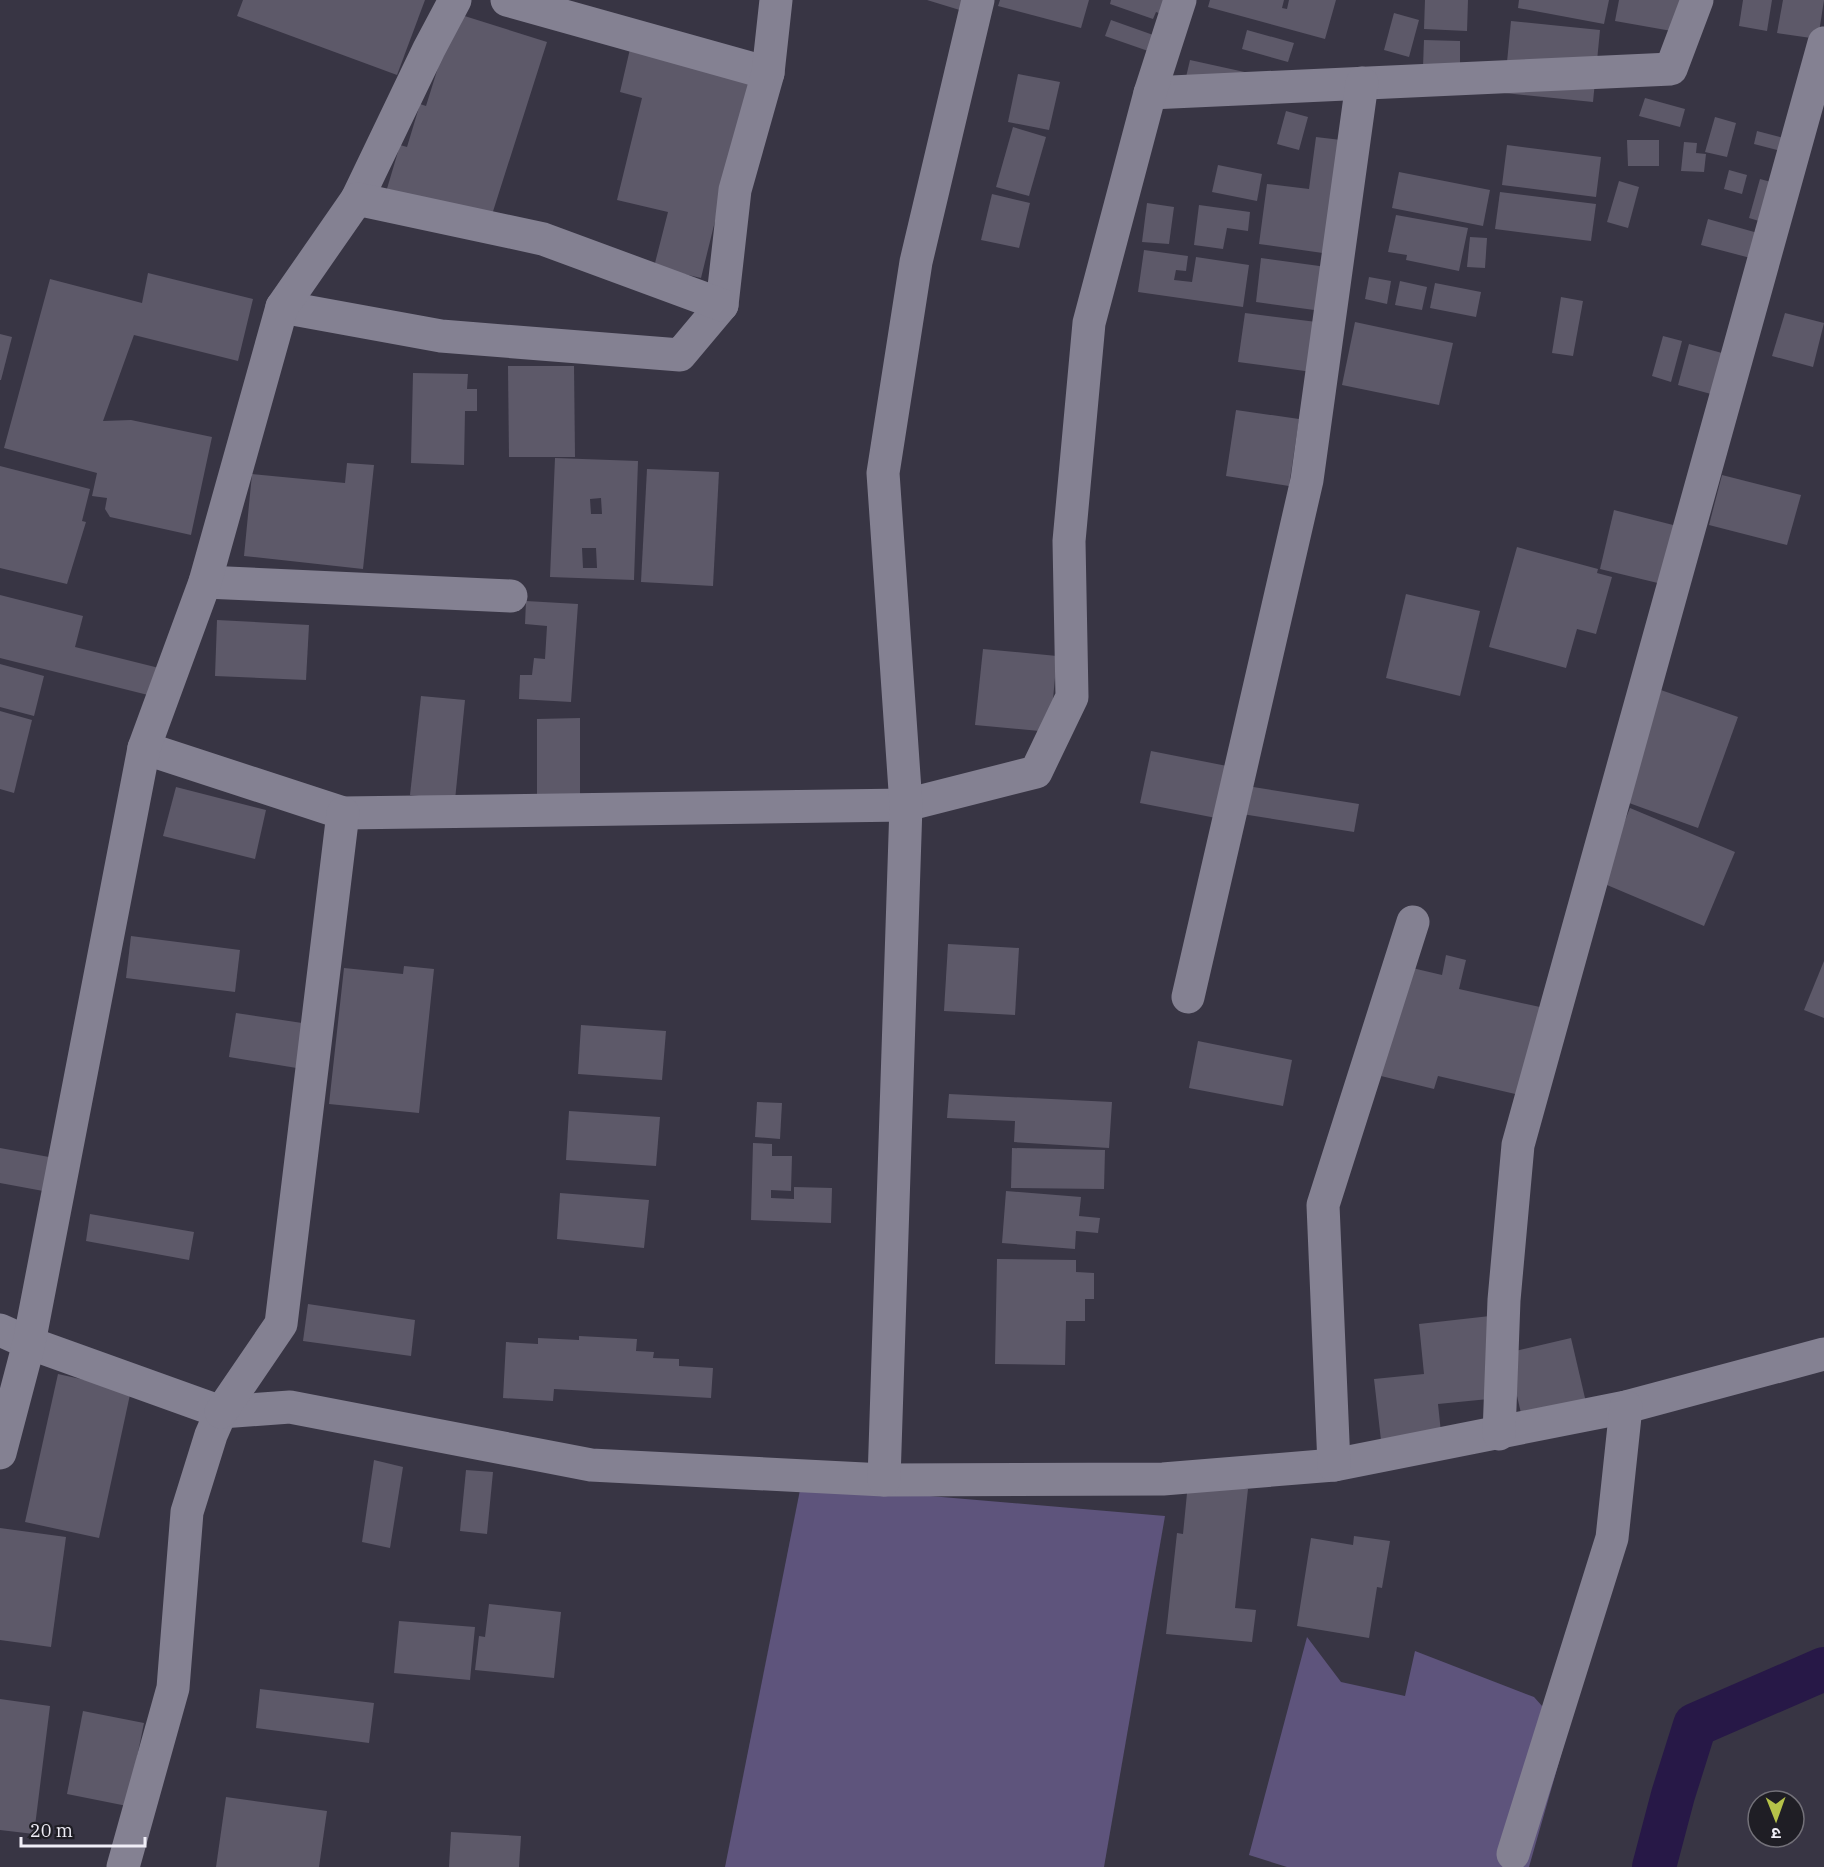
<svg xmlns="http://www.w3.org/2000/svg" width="1824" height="1867" viewBox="0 0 1824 1867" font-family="'IBM Plex Serif','Noto Sans Devanagari',serif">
<rect width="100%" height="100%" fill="#383544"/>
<!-- green -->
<g fill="#5e547c">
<polygon points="801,1485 1165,1516 1104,1867 725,1867"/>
<polygon points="1307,1637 1341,1682 1405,1696 1415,1651 1534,1697 1567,1734 1529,1867 1287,1867 1249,1855"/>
</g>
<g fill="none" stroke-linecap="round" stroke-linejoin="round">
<!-- canal -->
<polyline stroke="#271847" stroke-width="44" points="1654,1867 1673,1795 1695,1725 1824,1669"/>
</g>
<!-- building -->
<g fill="#5d5969" fill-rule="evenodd">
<polygon points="243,0 425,0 397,75 237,16"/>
<polygon points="927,0 966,0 963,11"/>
<polygon points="1000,0 1089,0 1081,28 998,6"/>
<polygon points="1111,0 1187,0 1180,20 1156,12 1153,19 1110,4"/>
<polygon points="1210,0 1284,0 1282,8 1287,9 1289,0 1336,0 1325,39 1208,7"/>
<polygon points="1425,0 1468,0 1467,31 1424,29"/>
<polygon points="1519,0 1609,0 1604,24 1518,8"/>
<polygon points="1619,0 1689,0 1683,33 1615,21"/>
<polygon points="1743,0 1772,0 1767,31 1739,26"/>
<polygon points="1783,0 1824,0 1818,39 1777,33"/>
<polygon points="455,13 547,42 489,224 386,192 400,145 407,147 420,104 426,106"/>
<polygon points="1394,13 1419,20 1409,57 1384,50"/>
<polygon points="1111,20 1156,36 1151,52 1105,36"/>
<polygon points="1511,21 1600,30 1593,102 1504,93"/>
<polygon points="1247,30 1294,43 1288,62 1242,49"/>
<polygon points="1424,40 1460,41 1460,67 1423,67"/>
<polygon points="630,49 750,79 701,278 654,267 668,212 617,200 642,98 620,92"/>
<polygon points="1190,60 1249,73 1183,90"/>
<polygon points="1018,74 1060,82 1049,130 1008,122"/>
<polygon points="1645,98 1685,109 1680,127 1639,116"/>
<polygon points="1286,111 1308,117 1299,150 1277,144"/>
<polygon points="1715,117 1736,123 1727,157 1705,152"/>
<polygon points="1013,127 1046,137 1029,196 996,187"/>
<polygon points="1757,131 1795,141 1792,154 1754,144"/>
<polygon points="1316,137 1366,143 1351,257 1259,244 1267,184 1309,189"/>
<polygon points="1627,140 1659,140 1659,166 1628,166"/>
<polygon points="1684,142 1697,143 1696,153 1706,154 1704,172 1681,171"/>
<polygon points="1507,145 1601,157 1596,197 1502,185"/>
<polygon points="1218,165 1262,174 1257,201 1212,192"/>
<polygon points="1729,170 1747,175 1742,194 1724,189"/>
<polygon points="1399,172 1490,190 1483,226 1392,208"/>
<polygon points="1760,179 1797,189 1786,229 1749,218"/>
<polygon points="1619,181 1639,187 1628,228 1607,222"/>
<polygon points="1500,192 1596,204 1591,241 1495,229"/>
<polygon points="992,194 1030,203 1019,248 981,240"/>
<polygon points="1147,203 1174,207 1169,244 1142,242"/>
<polygon points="1199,205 1250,212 1248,231 1227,228 1223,249 1194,245"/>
<polygon points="1396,215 1468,228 1459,271 1406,260 1407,255 1388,252"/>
<polygon points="1708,219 1765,235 1758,260 1701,245"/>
<polygon points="1470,237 1487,238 1485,268 1467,267"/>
<polygon points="1144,250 1188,256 1186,271 1176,270 1174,280 1192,282 1196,257 1249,265 1243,307 1138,292"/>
<polygon points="1261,258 1334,268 1329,312 1256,302"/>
<polygon points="148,273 253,299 238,361 134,335 103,421 131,420 212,437 191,535 110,517 105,509 107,498 92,496 97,473 4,448 50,279 142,303"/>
<polygon points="1369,277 1391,281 1387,304 1365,299"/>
<polygon points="1400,281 1427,287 1422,310 1395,305"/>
<polygon points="1435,283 1481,292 1476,317 1430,308"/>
<polygon points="1561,297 1583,301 1573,356 1552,353"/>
<polygon points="1245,313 1333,324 1327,374 1238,362"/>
<polygon points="1785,313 1824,323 1813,367 1772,356"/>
<polygon points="1355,322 1453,343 1439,405 1342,385"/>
<polygon points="0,334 12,337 1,380 0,380"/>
<polygon points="1663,336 1682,341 1671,382 1652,376"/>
<polygon points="1689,344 1733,356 1722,397 1678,385"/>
<polygon points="508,366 574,366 575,457 509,457"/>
<polygon points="413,373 468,374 467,389 477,389 477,411 465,411 464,465 411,463"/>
<polygon points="1236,410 1299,419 1289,486 1226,476"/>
<path d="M555 458 638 461 634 580 550 577ZM601 498 602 514H591L590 499ZM582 548H596L597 568H583Z"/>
<polygon points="347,463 374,465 363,569 244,556 252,474 345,483"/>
<polygon points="0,466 90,489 82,521 86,522 67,584 0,568"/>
<polygon points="647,469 719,472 713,586 641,582"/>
<polygon points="1722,475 1801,495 1787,545 1709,525"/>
<polygon points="1614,510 1681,527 1666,585 1600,569"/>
<polygon points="1517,547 1598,569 1597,573 1612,577 1596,634 1577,629 1566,668 1489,647"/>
<polygon points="1406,594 1480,611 1460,696 1386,678"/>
<polygon points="0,595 83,616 75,647 159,668 152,696 0,658"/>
<polygon points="526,601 578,604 571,702 519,699 520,675 532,675 534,658 545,659 547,626 525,624"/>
<polygon points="217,620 309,625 306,680 215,676"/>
<polygon points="983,649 1057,656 1050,732 975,725"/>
<polygon points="0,664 44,676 34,716 0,707"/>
<polygon points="1658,689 1738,717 1698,828 1618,799"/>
<polygon points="421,696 465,700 455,800 410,795"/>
<polygon points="0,711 32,720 14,793 0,789"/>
<polygon points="580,718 580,799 537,799 537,719"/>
<polygon points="1151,751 1232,767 1221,819 1140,803"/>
<polygon points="1247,786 1359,804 1354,832 1242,814"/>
<polygon points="176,787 266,810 255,859 163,836"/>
<polygon points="1630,808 1735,852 1704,926 1581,874 1616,843"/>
<polygon points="131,936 240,950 235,992 126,978"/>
<polygon points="948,944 1019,948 1015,1015 944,1011"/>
<polygon points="1446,955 1466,960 1459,989 1540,1007 1528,1097 1438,1076 1434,1089 1381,1076 1408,967 1442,975"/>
<polygon points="1824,961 1824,1018 1804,1010"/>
<polygon points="404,966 434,969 419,1113 329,1104 344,968 403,974"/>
<polygon points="236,1013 322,1026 315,1071 229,1057"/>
<polygon points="581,1025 666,1031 662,1080 578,1074"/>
<polygon points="1198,1041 1292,1060 1283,1106 1189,1088"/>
<polygon points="949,1094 1112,1102 1109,1148 1014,1142 1015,1121 947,1118"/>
<polygon points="757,1102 782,1103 780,1139 755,1137"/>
<polygon points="569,1111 660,1117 656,1166 566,1160"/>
<polygon points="753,1143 772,1144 772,1156 792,1156 791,1191 771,1190 771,1198 794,1199 794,1187 832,1188 831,1223 751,1220"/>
<polygon points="0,1148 60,1159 54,1193 0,1183"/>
<polygon points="1012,1148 1105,1150 1104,1189 1011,1188"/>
<polygon points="1006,1191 1081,1197 1079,1216 1100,1218 1098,1233 1076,1231 1075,1249 1002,1243"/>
<polygon points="560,1193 649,1200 644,1248 557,1239"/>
<polygon points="90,1214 194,1232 189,1260 86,1241"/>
<polygon points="997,1259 1076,1260 1076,1272 1094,1273 1094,1299 1085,1299 1085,1321 1066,1321 1065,1365 995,1364"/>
<polygon points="308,1304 415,1320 411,1356 303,1341"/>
<polygon points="1490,1316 1499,1398 1438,1404 1442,1442 1382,1449 1374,1379 1424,1374 1419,1324"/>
<polygon points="579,1336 637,1339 636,1351 654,1352 653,1358 679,1359 679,1366 713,1368 711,1398 554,1389 553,1401 503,1398 506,1342 538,1344 538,1338 579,1340"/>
<polygon points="1571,1338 1588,1411 1524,1426 1507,1353"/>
<polygon points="58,1374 131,1390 99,1538 25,1522"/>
<polygon points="374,1460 403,1467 390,1548 362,1542"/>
<polygon points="466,1470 493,1472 487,1534 460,1531"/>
<polygon points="1188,1483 1248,1489 1235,1608 1256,1610 1252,1642 1166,1634 1177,1533 1183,1534"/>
<polygon points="0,1528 66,1537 51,1647 0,1640"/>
<polygon points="1354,1536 1390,1541 1382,1588 1377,1587 1369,1638 1297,1626 1311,1538 1353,1545"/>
<polygon points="489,1604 561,1612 554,1678 475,1670 479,1636 485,1637"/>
<polygon points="399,1621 475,1627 470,1680 394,1673"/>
<polygon points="260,1689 374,1703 369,1743 256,1728"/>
<polygon points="0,1699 50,1706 34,1834 0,1830"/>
<polygon points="83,1711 144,1723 127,1806 67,1794"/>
<polygon points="226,1797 327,1811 319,1867 216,1867"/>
<polygon points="451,1832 521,1836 519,1867 449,1867"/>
</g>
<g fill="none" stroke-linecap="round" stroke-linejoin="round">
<!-- minor -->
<g stroke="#848192" stroke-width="33">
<polyline points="507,0 768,73"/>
<polyline points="1150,93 1671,69 1697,0"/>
<polyline points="357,199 429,49 455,0"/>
<polyline points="282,307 441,336 680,355 722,305 735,190 768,73 776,0"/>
<polyline points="205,582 511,596"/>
<polyline points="144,748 343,813 906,805 1036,772 1072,697 1069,541 1089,323 1150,93 1180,0"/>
<polyline points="1188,997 1307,480 1362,83"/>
<polyline points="0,1330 29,1343 221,1412 211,1435 187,1512 173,1688 123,1867"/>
<polyline points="221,1412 290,1407 591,1465 884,1480 1163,1479 1334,1465 1626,1407 1824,1354"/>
<polyline points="221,1412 281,1324 343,813"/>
<polyline points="1499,1434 1504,1300 1518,1145 1824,43"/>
<polyline points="0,1453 29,1343 144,748 205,582 282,307 357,199 543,239 722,305"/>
<polyline points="1334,1465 1323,1205 1413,922"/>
<polyline points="884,1480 906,805 883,473 916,262 978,0"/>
<polyline points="1513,1854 1612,1538 1626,1407"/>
</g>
</g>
<!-- north arrow -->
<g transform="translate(1776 1819) rotate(179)"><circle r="28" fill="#1f1e25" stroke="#737179" stroke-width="1.5"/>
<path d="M0-4.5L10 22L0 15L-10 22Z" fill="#b5c249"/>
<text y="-9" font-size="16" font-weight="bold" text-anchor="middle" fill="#f0eef7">उ</text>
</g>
<!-- scale -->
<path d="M21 1837v9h124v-9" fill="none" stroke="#f0eef7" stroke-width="3"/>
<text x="30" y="1837" font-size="18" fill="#f0eef7" stroke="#1f1e25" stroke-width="4.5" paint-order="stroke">20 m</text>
</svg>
